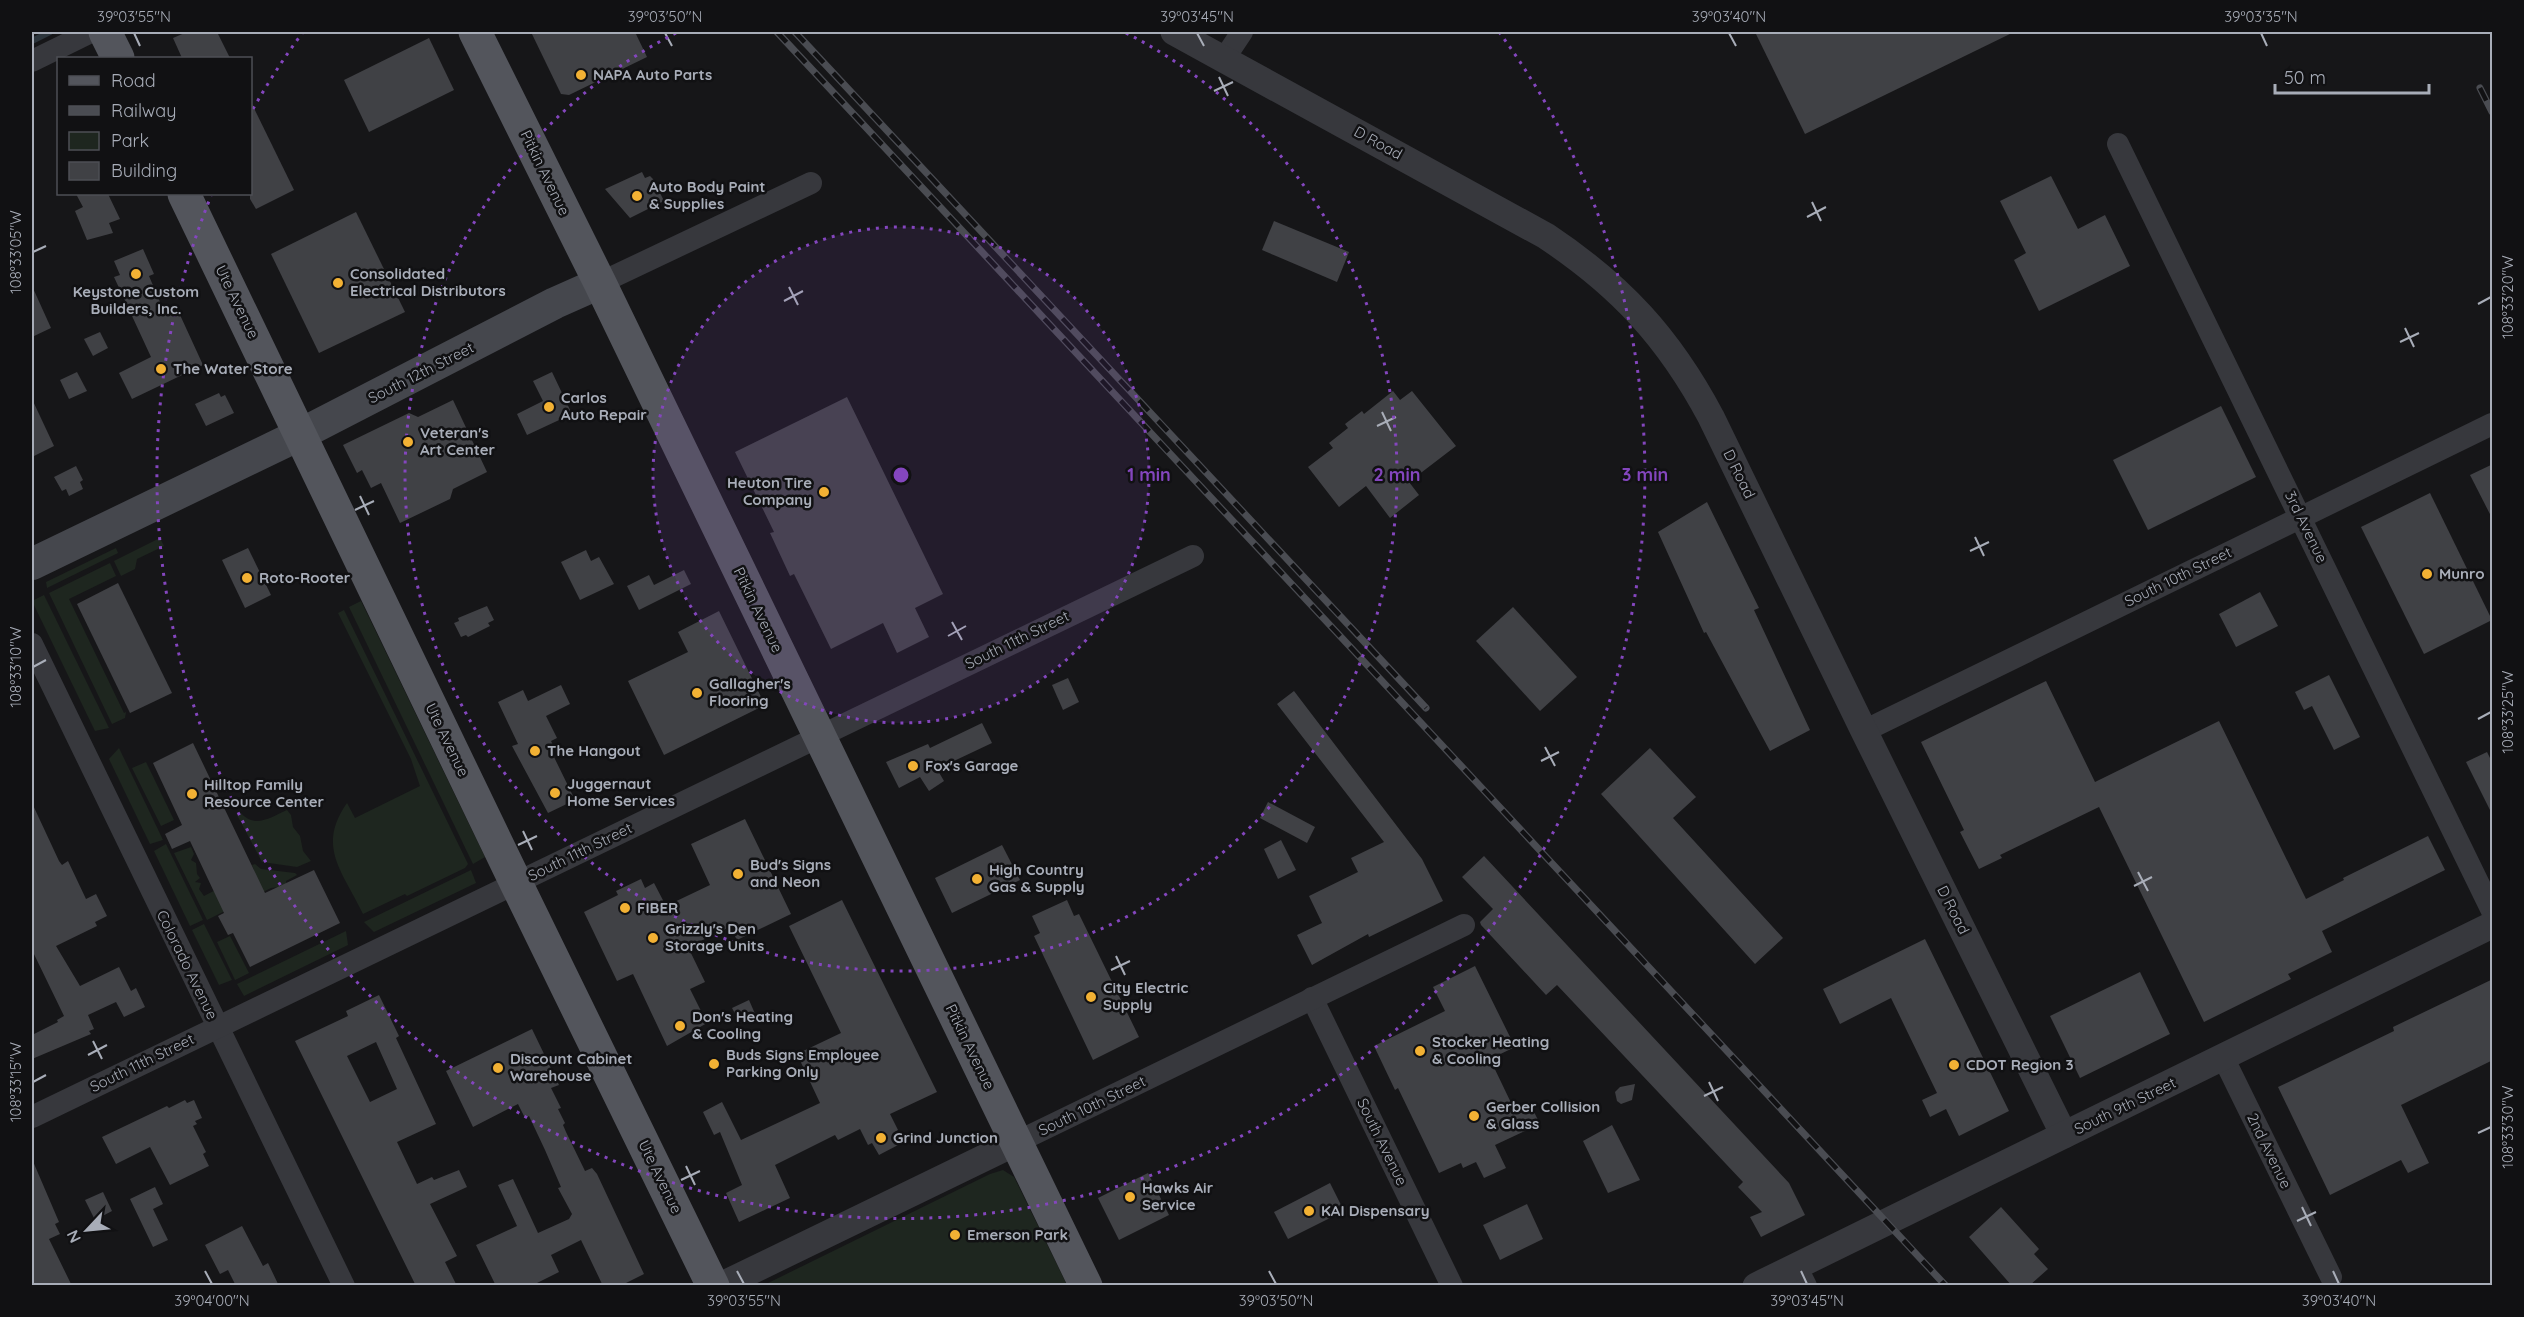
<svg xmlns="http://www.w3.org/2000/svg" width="2524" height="1317" viewBox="0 0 2524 1317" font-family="Quicksand,sans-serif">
<rect width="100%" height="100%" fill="#161618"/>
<!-- green -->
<g fill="#1e261f">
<polygon points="160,538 164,546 137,559 135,569 121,576 114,561"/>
<polygon points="116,548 118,553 47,588 46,582"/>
<polygon points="110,563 116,576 69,599 124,713 126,712 125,718 112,724 49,593"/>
<polygon points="44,595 109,728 95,731 32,601"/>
<polygon points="361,601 485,857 473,864 349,607"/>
<path d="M344 610 468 864 465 868 407 896 405 894 363 914C343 872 316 847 347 803L355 818 420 786 411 759 338 613Z"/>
<polygon points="119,748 163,840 150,844 109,759"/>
<polygon points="146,762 174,820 161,826 132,768"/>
<path d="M287 810 291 815 293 827 300 836 303 851 311 861 297 867 262 862 237 815 241 813C255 829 271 817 287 810Z"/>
<polygon points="166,844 203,920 190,926 154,851"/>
<polygon points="191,847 194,854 191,860 196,863 197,874 200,878 195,882 201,883 199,889 204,896 254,870 252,865 255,864 261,869 295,873 297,875 286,881 287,886 271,888 207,920 174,853"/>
<polygon points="471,870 476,883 374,932 364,922"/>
<polygon points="204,924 232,980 219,985 192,930"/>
<polygon points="346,931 348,945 244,996 237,984"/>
<polygon points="230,936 249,973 235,980 217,942"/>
<polygon points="1003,1170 1014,1177 1067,1285 764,1285 990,1174"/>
</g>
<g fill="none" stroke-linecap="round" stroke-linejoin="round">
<!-- stream -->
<polyline stroke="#2c353c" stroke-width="6" points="32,41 50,32"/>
</g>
<!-- building -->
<g fill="#404145" fill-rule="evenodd">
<polygon points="187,32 217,32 230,58 182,58 173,38"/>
<polygon points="531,32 635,32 647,57 569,95 561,94"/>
<polygon points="1755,32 2014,32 1805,134"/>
<polygon points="429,38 454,90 369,132 344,80"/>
<polygon points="250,100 294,190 256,209 250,199"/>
<polygon points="642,172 645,178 650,176 653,179 664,201 630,218 605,189"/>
<polygon points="2051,176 2078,229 2105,215 2130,266 2039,311 2014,260 2026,253 2000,201"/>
<polygon points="76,194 108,194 120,219 109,223 113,233 87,240 75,211 83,207"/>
<polygon points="356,212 405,312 319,353 271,254"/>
<polygon points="1274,221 1349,252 1337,282 1262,250"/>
<polygon points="143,249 154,274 149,276 163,309 175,304 203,365 132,399 119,373 151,357 114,277 120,275 114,261"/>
<polygon points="32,286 51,328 32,337"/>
<polygon points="100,332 108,348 93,356 84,339"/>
<polygon points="77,372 87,391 69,399 60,380"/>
<polygon points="552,372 572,414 527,435 517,414 543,401 533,381"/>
<polygon points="1393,391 1400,400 1412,391 1456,446 1409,482 1419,495 1390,518 1366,486 1339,507 1308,467 1333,448 1329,443 1348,428 1345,424 1362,411 1364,414"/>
<polygon points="219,393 221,397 225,395 234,413 206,426 195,404"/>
<polygon points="847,397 943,594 915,608 929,637 897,653 883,623 831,649 794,574 790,576 770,533 774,532 735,452"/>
<polygon points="32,399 54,446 32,457"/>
<polygon points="453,400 487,472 453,489 450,499 400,523 381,483 371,488 362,470 357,473 343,445 409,413 418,417"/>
<polygon points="2221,406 2256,477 2148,530 2113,460"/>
<polygon points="2493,464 2493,520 2470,475"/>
<polygon points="76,466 83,480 80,482 83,489 69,496 66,489 62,491 54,477"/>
<polygon points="2430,493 2492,620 2424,654 2361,527"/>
<polygon points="1707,502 1759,608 1754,610 1810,730 1770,751 1706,632 1704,633 1658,532"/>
<polygon points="248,548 271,595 245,608 222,560"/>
<polygon points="586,550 591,561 599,557 614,584 580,600 561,562"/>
<polygon points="684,570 691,584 639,610 627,586 649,575 654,585"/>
<polygon points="118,583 172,693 130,713 77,604"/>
<polygon points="2260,592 2278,626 2236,647 2219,614"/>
<polygon points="487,606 494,620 488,623 490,626 468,637 466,635 461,637 454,623 459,621 458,618"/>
<polygon points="1513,607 1577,677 1540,711 1476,641"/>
<polygon points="719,611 765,705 664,755 628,681 688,652 678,632"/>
<polygon points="2329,675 2360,737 2334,750 2312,706 2304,710 2295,692"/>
<polygon points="1068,678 1079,702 1063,710 1052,685"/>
<polygon points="2046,681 2095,782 2219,721 2306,899 2344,880 2343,878 2428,836 2445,870 2322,931 2332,952 2288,974 2291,979 2204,1022 2099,807 2000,855 2002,858 1979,869 1960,832 1964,830 1921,742"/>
<polygon points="561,685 570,704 546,716 557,738 551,741 558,755 554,757 575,800 548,813 512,746 518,744 498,702 523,690 528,701"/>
<polygon points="1294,691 1422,859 1443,901 1369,937 1368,934 1312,965 1297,935 1322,923 1309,896 1358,872 1351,858 1384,842 1277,704"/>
<polygon points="982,723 992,743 937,769 944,781 929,791 920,777 899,788 886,762 928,744 930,748"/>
<polygon points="193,743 265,893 314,870 340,923 250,967 233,933 228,935 218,916 224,913 190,841 172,849 165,834 182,825 153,763"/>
<polygon points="1650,748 1696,797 1673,818 1783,938 1755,964 1601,794"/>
<polygon points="2487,752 2493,764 2493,816 2466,762"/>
<polygon points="1268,802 1315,827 1307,843 1260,818"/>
<polygon points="32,803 59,861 62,865 68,861 86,899 96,894 107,916 95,922 97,926 56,946 80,986 119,967 131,991 136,988 145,1007 124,1017 116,1002 88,1015 94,1029 89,1031 91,1034 32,1059 32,1035 58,1022 57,1020 64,1016 32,950"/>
<polygon points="745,819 791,914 737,940 730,927 688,947 705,982 690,989 707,1023 667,1046 633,974 617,981 584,912 618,895 616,891 641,879 645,888 654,883 666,906 710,885 691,844"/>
<polygon points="1281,840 1296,870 1278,879 1264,849"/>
<polygon points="1002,845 1020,880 952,913 935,878"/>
<polygon points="1484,856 1789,1183 1805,1215 1761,1237 1750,1217 1762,1212 1738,1187 1743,1182 1557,985 1546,995 1481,925 1480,922 1493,909 1462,877"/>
<polygon points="842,900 937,1092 890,1114 898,1130 895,1132 900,1144 879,1155 872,1143 868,1145 860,1129 838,1140 835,1135 775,1165 790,1198 739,1222 726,1193 742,1185 720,1132 714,1135 703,1112 722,1102 741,1140 820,1103 797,1054 841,1033 789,926"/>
<polygon points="1067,900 1074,916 1079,914 1139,1037 1093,1060 1034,936 1040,933 1032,916"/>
<polygon points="1925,939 2009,1111 1959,1136 1946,1109 1930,1117 1922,1100 1937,1093 1891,998 1840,1024 1823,989"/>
<polygon points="1475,966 1515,1047 1490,1059 1514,1109 1529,1102 1540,1124 1495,1145 1506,1168 1484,1178 1476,1162 1463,1168 1461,1163 1439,1173 1398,1088 1395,1090 1374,1046 1445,1011 1433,987"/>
<polygon points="2140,972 2170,1034 2080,1078 2050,1016"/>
<polygon points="2493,979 2493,1060 2401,1105 2429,1163 2408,1173 2401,1160 2330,1195 2278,1087 2394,1031 2393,1027"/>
<path d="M379 995 399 1036 396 1038 436 1124 397 1142 417 1184 432 1177 434 1180 459 1170 467 1187 430 1204 457 1256 445 1262 457 1286H416L295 1041 348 1016 346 1011ZM376 1042 397 1089 370 1102 347 1056Z"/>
<polygon points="749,1000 756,1016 740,1023 732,1008"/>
<polygon points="532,1029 559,1085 551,1088 561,1108 558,1109 565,1123 563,1125 566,1132 585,1171 592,1168 597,1174 644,1274 620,1286 603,1286 581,1240 551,1255 559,1272 531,1286 496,1286 476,1245 517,1226 498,1185 513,1179 538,1233 569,1219 572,1214 558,1188 561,1187 545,1150 529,1116 525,1118 518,1104 473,1127 446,1071"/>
<polygon points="1635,1084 1632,1100 1621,1104 1617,1101 1615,1092 1620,1087"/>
<polygon points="185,1100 187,1103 194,1100 202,1118 195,1121 197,1124 193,1126 206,1152 203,1154 209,1166 170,1185 150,1147 116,1164 102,1137 167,1106 169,1108"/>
<polygon points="1612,1125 1640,1180 1608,1193 1583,1141"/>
<polygon points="32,1159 59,1222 55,1224 60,1234 49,1239 72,1286 32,1286"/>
<polygon points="1148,1173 1169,1215 1119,1240 1098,1198"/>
<polygon points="1330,1183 1344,1211 1288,1239 1274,1212"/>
<polygon points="155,1187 163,1204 153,1209 168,1240 153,1247 130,1199"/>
<polygon points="103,1192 112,1211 95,1220 85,1200"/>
<polygon points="1527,1204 1543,1239 1500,1260 1483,1225"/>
<polygon points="2001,1207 2039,1249 2034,1254 2048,1269 2029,1286 2012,1286 1969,1237"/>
<polygon points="242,1226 263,1266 268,1263 279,1286 236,1286 228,1270 220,1274 205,1245"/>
</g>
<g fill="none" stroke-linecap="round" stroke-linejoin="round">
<!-- minor -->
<g stroke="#37383d" stroke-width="22">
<polyline points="1224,59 1242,32"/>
<polyline points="32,61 91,32"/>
<polyline points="2118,144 2492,911"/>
<polyline points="600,283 811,183"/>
<polyline points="32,644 344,1286"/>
<polyline points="1864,731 2492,424"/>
<polyline points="1312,998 1452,1286"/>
<polyline points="2223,1057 2331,1277"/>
<polyline points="32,1117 1193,556"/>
<polyline points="1017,1142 1464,925"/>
<polyline points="1796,1266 1806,1286"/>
</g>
<!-- tertiary -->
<g stroke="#37383d" stroke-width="27">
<path d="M1174 32 1546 236C1621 286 1669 338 1711 417L1864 731 2064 1135"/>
<polyline points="720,1286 1017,1142"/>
<polyline points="1756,1286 2492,925"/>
</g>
<!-- secondary -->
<polyline stroke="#45474d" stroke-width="32" points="32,564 301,434 555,303 600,283"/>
<!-- primary -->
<g stroke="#53555c" stroke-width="33">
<polyline points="105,32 118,58"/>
<polyline points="475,32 600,283 1086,1286"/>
<polyline points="184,194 516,883 713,1286"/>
</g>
<!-- rail casing -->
<g stroke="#4a4c52" stroke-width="7">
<g id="rail">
<polyline points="777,32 1946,1286"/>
<polyline points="795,32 1426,708"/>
<polyline points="2480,88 2492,112"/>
</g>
</g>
<!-- rail -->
<use href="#rail" stroke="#111113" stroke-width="4.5" stroke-dasharray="14" stroke-linecap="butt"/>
</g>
<!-- ticks -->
<path fill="none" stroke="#a8adb8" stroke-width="2" d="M134 33 140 46M665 33 672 46M1197 33 1204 46M1729 33 1736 46M2261 33 2267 46M1219 77 1228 96M1214 91 1233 82M1812 202 1821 221M1807 217 1826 207M33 252 46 246M789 287 798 305M784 301 803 291M2478 304 2491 297M2405 328 2414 347M2400 342 2419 333M1382 412 1391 431M1377 426 1396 417M360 496 369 515M355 510 374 501M1975 537 1984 556M1970 551 1989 542M952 622 962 640M948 636 966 626M33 667 46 660M2478 719 2491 712M1545 747 1555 766M1541 761 1559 752M523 831 532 850M518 845 537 836M2138 872 2148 891M2134 886 2152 877M1116 956 1125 975M1111 970 1130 961M93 1041 102 1059M88 1055 107 1045M33 1082 46 1075M1709 1082 1718 1101M1704 1096 1723 1087M2478 1133 2491 1127M686 1166 695 1185M681 1180 700 1171M2302 1207 2311 1226M2297 1221 2316 1212M205 1271 212 1284M737 1271 744 1284M1269 1271 1276 1284M1801 1271 1807 1284M2333 1271 2339 1284"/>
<!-- distance rings -->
<circle cx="901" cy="475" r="248" fill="#8446be" fill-opacity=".12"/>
<g fill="none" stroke="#8446be" stroke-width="3" stroke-dasharray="3 6">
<circle cx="901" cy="475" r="248"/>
<path d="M1126 33A496 496 0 1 1 676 33"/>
<path d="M253 109A744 744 0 0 1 303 32M1499 32A744 744 0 1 1 211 196"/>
</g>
<!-- markers -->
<g fill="#f2b134" stroke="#111113" stroke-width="2">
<circle cx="581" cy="75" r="6"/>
<circle cx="637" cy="196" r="6"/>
<circle cx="136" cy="274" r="6"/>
<circle cx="338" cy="283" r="6"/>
<circle cx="161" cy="369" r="6"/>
<circle cx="549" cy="407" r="6"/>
<circle cx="408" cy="442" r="6"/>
<circle cx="824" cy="492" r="6"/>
<circle cx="2427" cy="574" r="6"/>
<circle cx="247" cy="578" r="6"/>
<circle cx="697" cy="693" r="6"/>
<circle cx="535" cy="751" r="6"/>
<circle cx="913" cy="766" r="6"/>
<circle cx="555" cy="793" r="6"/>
<circle cx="192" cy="794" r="6"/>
<circle cx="738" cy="874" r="6"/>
<circle cx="977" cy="879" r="6"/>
<circle cx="625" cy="908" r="6"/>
<circle cx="653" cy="938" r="6"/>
<circle cx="1091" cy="997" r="6"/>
<circle cx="680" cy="1026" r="6"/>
<circle cx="1420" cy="1051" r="6"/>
<circle cx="714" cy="1064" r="6"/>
<circle cx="1954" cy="1065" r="6"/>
<circle cx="498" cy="1068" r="6"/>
<circle cx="1474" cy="1116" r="6"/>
<circle cx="881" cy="1138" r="6"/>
<circle cx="1130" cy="1197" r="6"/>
<circle cx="1309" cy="1211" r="6"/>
<circle cx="955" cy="1235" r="6"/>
</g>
<g text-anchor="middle" stroke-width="5" stroke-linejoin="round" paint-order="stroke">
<!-- poi labels -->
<g font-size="15" font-weight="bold" fill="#a8adb8" stroke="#111113" text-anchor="start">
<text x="593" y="80">NAPA Auto Parts</text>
<text x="649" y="192">Auto Body Paint<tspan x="649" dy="17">&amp; Supplies</tspan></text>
<text x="350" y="279">Consolidated<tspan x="350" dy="17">Electrical Distributors</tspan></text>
<text x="136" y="297" text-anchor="middle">Keystone Custom<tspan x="136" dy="17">Builders, Inc.</tspan></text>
<text x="173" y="374">The Water Store</text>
<text x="561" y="403">Carlos<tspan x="561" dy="17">Auto Repair</tspan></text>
<text x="420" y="438">Veteran's<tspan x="420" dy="17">Art Center</tspan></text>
<text x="812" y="488" text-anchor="end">Heuton Tire<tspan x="812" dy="17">Company</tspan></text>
<text x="2439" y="579">Munro</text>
<text x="259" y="583">Roto-Rooter</text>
<text x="709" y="689">Gallagher's<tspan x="709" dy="17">Flooring</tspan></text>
<text x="547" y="756">The Hangout</text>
<text x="925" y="771">Fox's Garage</text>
<text x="567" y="789">Juggernaut<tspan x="567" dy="17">Home Services</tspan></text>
<text x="204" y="790">Hilltop Family<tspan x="204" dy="17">Resource Center</tspan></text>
<text x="750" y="870">Bud's Signs<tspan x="750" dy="17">and Neon</tspan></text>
<text x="989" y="875">High Country<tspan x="989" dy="17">Gas &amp; Supply</tspan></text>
<text x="637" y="913">FIBER</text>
<text x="665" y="934">Grizzly's Den<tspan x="665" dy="17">Storage Units</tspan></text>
<text x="1103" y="993">City Electric<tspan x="1103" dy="17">Supply</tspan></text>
<text x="692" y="1022">Don's Heating<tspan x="692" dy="17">&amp; Cooling</tspan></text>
<text x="1432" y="1047">Stocker Heating<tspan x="1432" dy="17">&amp; Cooling</tspan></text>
<text x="726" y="1060">Buds Signs Employee<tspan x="726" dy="17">Parking Only</tspan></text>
<text x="510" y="1064">Discount Cabinet<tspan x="510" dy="17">Warehouse</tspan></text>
<text x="1966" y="1070">CDOT Region 3</text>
<text x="1486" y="1112">Gerber Collision<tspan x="1486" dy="17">&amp; Glass</tspan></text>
<text x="893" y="1143">Grind Junction</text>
<text x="1142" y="1193">Hawks Air<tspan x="1142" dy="17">Service</tspan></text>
<text x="1321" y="1216">KAI Dispensary</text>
<text x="967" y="1240">Emerson Park</text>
</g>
<!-- street labels -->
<g font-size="15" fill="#a8adb8" stroke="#111113">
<text transform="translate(1378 143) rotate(29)" y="5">D Road</text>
<text transform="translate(545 173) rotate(64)" y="5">Pitkin Avenue</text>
<text transform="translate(237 302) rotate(64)" y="5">Ute Avenue</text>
<text transform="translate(421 373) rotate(-27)" y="5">South 12th Street</text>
<text transform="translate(1739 474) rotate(64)" y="5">D Road</text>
<text transform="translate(2306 527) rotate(64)" y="5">3rd Avenue</text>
<text transform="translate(2178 577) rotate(-26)" y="5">South 10th Street</text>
<text transform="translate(758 610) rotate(64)" y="5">Pitkin Avenue</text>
<text transform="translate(1017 640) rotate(-26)" y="5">South 11th Street</text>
<text transform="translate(447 740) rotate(64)" y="5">Ute Avenue</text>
<text transform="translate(580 852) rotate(-26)" y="5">South 11th Street</text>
<text transform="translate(1953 910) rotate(63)" y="5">D Road</text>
<text transform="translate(187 965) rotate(64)" y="5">Colorado Avenue</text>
<text transform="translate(970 1047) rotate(64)" y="5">Pitkin Avenue</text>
<text transform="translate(142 1063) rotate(-26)" y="5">South 11th Street</text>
<text transform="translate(1092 1106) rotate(-26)" y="5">South 10th Street</text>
<text transform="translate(2125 1106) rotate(-26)" y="5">South 9th Street</text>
<text transform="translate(1382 1142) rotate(64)" y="5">South Avenue</text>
<text transform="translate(2269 1151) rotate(64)" y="5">2nd Avenue</text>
<text transform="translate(660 1177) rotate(64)" y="5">Ute Avenue</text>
</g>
</g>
<circle cx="901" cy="475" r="9" fill="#8446be" stroke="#111113" stroke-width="3"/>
<g font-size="18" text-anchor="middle" font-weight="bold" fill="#8446be" stroke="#111113" stroke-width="5" stroke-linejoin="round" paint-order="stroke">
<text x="1149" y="481">1 min</text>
<text x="1397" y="481">2 min</text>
<text x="1645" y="481">3 min</text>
</g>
<!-- border -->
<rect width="2524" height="1317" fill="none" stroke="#111113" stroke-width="66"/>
<!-- legend -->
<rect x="57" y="57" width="195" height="138" fill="#111113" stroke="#4d4f55" stroke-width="1.5"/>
<rect x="69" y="76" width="30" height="9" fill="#53555c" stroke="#4d4f55" stroke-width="1.5"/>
<text x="111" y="87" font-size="18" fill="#a8adb8">Road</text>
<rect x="69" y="106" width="30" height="9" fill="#4a4c52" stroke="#4d4f55" stroke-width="1.5"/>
<text x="111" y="117" font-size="18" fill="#a8adb8">Railway</text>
<rect x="69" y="132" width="30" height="18" fill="#1e261f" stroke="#4d4f55" stroke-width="1.5"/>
<text x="111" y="147" font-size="18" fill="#a8adb8">Park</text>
<rect x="69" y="162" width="30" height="18" fill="#404145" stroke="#4d4f55" stroke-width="1.5"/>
<text x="111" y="177" font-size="18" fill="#a8adb8">Building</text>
<!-- north arrow -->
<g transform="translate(87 1230) rotate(244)" stroke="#111113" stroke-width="4.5" paint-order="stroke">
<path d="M0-4.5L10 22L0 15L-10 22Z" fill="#a8adb8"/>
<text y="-9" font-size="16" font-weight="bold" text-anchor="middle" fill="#a8adb8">N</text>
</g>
<!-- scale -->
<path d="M2275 84v9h154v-9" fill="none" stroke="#a8adb8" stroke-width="3"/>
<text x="2284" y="84" font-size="18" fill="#a8adb8" stroke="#111113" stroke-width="4.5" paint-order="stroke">50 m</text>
<rect x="33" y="33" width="2458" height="1251" fill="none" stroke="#a8adb8" stroke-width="2"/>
<g font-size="15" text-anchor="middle" fill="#a8adb8">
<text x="134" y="22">39°03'55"N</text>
<text x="665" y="22">39°03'50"N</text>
<text x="1197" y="22">39°03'45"N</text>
<text x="1729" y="22">39°03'40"N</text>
<text x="2261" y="22">39°03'35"N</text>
<text transform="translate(16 252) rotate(-90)" y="5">108°33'05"W</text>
<text transform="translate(2508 297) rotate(-90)" y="5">108°33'20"W</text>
<text transform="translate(16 667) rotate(-90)" y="5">108°33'10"W</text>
<text transform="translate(2508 712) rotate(-90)" y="5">108°33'25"W</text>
<text transform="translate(16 1082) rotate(-90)" y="5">108°33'15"W</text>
<text transform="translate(2508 1127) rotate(-90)" y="5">108°33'30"W</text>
<text x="212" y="1306">39°04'00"N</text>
<text x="744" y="1306">39°03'55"N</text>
<text x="1276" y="1306">39°03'50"N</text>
<text x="1807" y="1306">39°03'45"N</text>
<text x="2339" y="1306">39°03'40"N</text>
</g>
</svg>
